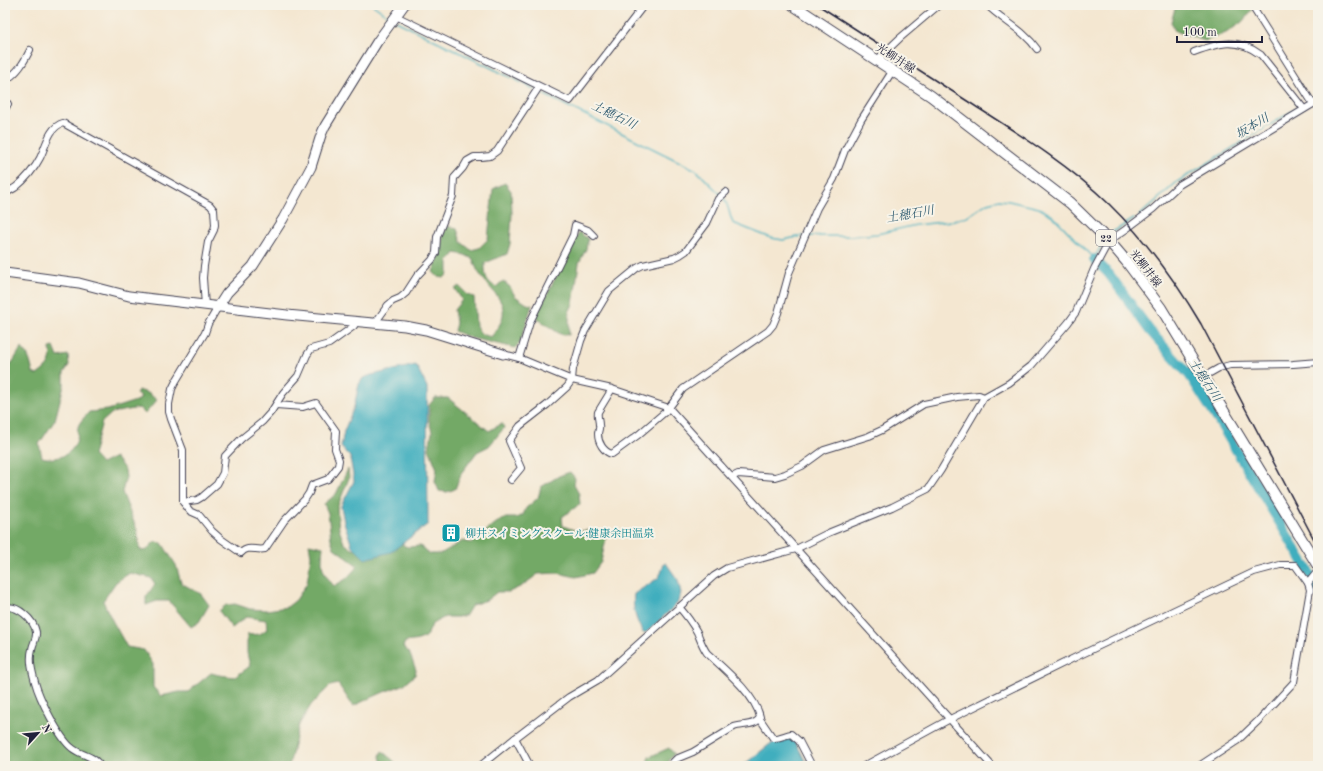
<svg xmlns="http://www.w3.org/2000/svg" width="1323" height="771" viewBox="0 0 1323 771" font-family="'Old Standard TT','Noto Serif JP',serif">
<rect width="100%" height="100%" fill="#f7f3e8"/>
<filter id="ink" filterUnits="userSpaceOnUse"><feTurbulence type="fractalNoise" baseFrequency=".025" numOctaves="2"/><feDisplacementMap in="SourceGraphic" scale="8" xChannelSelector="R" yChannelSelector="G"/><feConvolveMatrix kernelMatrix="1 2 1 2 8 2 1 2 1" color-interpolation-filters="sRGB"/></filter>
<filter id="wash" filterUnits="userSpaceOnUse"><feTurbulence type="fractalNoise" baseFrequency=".012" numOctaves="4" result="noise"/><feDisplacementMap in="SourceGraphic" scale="16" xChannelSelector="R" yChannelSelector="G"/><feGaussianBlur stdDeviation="0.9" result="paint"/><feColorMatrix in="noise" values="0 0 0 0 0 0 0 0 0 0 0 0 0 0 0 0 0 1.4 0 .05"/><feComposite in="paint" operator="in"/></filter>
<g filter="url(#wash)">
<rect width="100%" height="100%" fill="#f4e7d1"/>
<!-- forest -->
<g fill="#73a966" stroke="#4a6650">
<polygon points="1176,5 1260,5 1253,9 1242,22 1226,33 1205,41 1175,31 1171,22"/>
<path d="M505 183 511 191 512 214 510 244 507 254 485 263C485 275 485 281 496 287L503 281 510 287 515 296 527 304 532 305 520 343 515 348 471 338 454 331 456 323 454 310 462 300 455 289 459 286 468 295 474 297 476 326 481 334 491 337C517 306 496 298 479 273 476 269 475 264 473 259L465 255 455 253 448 262V274L444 278 438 277 433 272 441 249 444 231 448 226 457 229 461 242 471 250 479 248 488 239 493 189Z"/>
<polygon points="579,232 588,239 586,249 579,263 573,304 569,312 569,335 560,334 538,319 537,314"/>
<path d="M54 347 58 357 68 355 69 365 64 373V385L55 420 39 444 42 457C57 461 73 455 77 439 78 435 77 431 78 427 79 422 86 416 89 412L108 410 139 400 141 397 136 394 138 390 148 393 157 400 145 414 139 408 112 413 102 422 93 455 101 464 115 457 125 470 126 477 122 492 137 530 140 550 146 551 154 542 162 543 176 565 181 583 201 594 209 605 199 622 191 627 169 601H157L146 605V597L155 584 151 578 130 573 116 582 103 601 111 618 127 647 144 650 153 664V687L161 696 179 692H188L211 673 219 675 235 677 250 666 247 653V635L260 634 267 629 266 620 246 617 232 628 219 611 226 605 235 604 250 609 267 610 287 607 296 600 307 583 311 556 309 544 323 547C321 567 321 570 334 586L346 579 358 566 334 548 331 539 328 513 324 504 336 494 348 469 349 478 337 508 339 529 344 543 352 549 370 553 396 541 407 547 420 546 430 554H440L463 541 472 543 496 523 506 518H517L523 515 526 508 538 498 541 487 559 476 570 472 575 478 574 485 579 494 580 504 562 517 563 526 577 531 597 530 606 538 601 562 593 573 576 577 558 573 538 574 522 586 509 592H497L487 600 472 605 466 615 458 617H445L432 624C427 640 421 640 405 642L403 647 409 652 416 670 415 675 403 685 384 692 353 706 338 684 330 686 311 705 299 725 289 766H5V370H6L14 360 21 348C29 353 31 365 33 373L37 375C49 366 52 363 50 348Z"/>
<polygon points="435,398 448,398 489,431 502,423 504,428 489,446 477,452 462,472 455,489 447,492 439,491 435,481 437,469 429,449 432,432 429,421 429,405"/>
<polygon points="669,748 674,754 669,760 668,766 643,766 647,763 649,757"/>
<polygon points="382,751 395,762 394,766 381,766 382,764 380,756"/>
</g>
<!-- water -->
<g fill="#41aebe" stroke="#32687c">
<polygon points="416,365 427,387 428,524 391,552 365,559 352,546 344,522 341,506 354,481 350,457 341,447 344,431 354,407 359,384 363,378 371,375"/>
<path d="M666 563 678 580 681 593 677 604 647 632 643 633C636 620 632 609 634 594L658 578 661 573 664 564Z"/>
<polygon points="784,738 790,738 795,741 808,766 742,766 770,744"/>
</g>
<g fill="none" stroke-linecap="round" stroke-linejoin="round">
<!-- stream -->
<g stroke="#41aebe" stroke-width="1.5">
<polyline points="373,5 391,18"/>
<polyline points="1257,10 1256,8 1262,5"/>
<polyline points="396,21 536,90"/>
<polyline points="539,92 696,170 721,195"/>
<polyline points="1303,106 1310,101"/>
<path d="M723 197C729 205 729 215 733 223L771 238 783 240 802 236"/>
<polyline points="1139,216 1177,182 1299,107"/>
<polyline points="1111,233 1134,219"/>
<polyline points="808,236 850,236 877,234 916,225 951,221 967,217 987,203 999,200 1009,201 1039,208 1053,216 1094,259 1101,246"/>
</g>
<!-- river -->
<polyline stroke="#41aebe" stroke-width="10" points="1094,259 1109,274 1150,331 1190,376 1218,420 1302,560 1314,581 1318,593"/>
</g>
</g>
<g filter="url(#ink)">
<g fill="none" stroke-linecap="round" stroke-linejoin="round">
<!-- street casing -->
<g stroke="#424052" stroke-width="8">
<g id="street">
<path d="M987 5C1003 21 1024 30 1037 49"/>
<polyline points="1255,11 1313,104"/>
<polyline points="396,16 570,101 644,5"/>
<path d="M1194 52C1219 43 1237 37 1261 55L1304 109"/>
<polyline points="877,60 900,38 939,5"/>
<path d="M5 81C18 72 23 64 30 50"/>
<polyline points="5,100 8,104 5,109"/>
<path d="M5 194C8 191 12 190 16 187 25 180 35 168 40 158 46 146 49 127 63 123L210 205 214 210 215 225 214 230 208 242 204 266 203 278 205 306"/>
<path d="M218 307 208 324 205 333 176 381 172 389 169 404V412L171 419 183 450V502L190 511 199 515 212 531 221 539 241 553C248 545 256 551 265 549L284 521 305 499 309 493 312 485 328 479 338 466 339 460 335 449 336 431 316 403 303 407 276 405"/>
<polyline points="375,323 388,305 393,301 400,298 406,293 417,276 432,260 436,253 437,237 453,196 454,178 463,168 467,161 474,157 481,157 490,156 497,151 539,87"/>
<polyline points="503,354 519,358 572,380 612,389 669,408 992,766"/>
<polyline points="519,358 530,322 573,235 575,225 588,230 594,236"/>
<polyline points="1203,377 1219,368 1230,365 1293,364 1318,362"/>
<path d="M612 389 598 412C597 417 599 420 599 425 600 428 598 431 598 434 598 443 604 452 612 454L638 435 665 412 671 405 683 389 768 331 773 325 778 313 789 273 817 208 834 179 845 150 861 120 893 70"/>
<polyline points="732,477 738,474 775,477 785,474 802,466 824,450 869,436 882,430 924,404 957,397 979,395 984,397"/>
<polyline points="511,480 521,468 509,441 520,426 547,405 567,387 572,380 573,369 581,341 585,331 609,291 637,268 643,265 674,258 680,255 686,251 707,223 718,199 726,192"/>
<polyline points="183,502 197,500 202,497 217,484 223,473 225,456 241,439 262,422 271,412 283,393 298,376 307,355 311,349 329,344 354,326 356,322"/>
<polyline points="1308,583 1318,571"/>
<path d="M5 608C17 604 34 620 36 632 37 638 33 643 32 649 29 660 32 671 35 682 39 698 60 739 72 748 80 755 95 756 100 766"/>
<path d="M760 719 773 738C778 739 785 735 791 734L799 741 812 766"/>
<polyline points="515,738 530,766"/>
<polyline points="480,766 510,742 569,697 598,680 714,576 727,568 796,549 828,533 892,507 928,489 941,470 984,397 1009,383 1031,366 1068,323 1076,312 1094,269 1109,241 1125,230 1153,209 1179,185 1318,101"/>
<path d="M669 766 676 759 693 752 734 727C742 724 757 726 760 717 755 694 723 668 707 653 702 646 700 639 697 632 692 623 686 615 679 607"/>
<polyline points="864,766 950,719 1076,657 1254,572 1280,565 1295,565 1308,583 1310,590 1294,682 1258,721 1237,741 1199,766"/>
</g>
</g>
<!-- secondary casing -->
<g stroke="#424052" stroke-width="11">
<g id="secondary">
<polyline points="5,273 79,283 129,296 287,315 405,326 426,330 503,354"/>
<polyline points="218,307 227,293 253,266 283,219 311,167 321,135 325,126 377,42 404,5"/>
</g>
</g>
<!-- primary casing -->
<g stroke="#424052" stroke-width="12">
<polyline id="primary" points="793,5 931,96 1070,203 1109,241 1126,261 1161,308 1318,566"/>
</g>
<!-- street -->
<use href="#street" stroke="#fff" stroke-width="6"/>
<!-- secondary -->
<use href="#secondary" stroke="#fff" stroke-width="9"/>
<!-- primary -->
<use href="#primary" stroke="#fff" stroke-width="10"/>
<!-- rail -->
<path stroke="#22223b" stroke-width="1.5" d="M818 5C870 39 923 72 975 106 1022 136 1070 166 1109 204 1146 240 1175 280 1201 324L1318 547"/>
</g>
</g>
<!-- icons -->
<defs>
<g id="building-square" transform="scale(1)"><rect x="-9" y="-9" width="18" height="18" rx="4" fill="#0f9aa8" stroke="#f7f3e8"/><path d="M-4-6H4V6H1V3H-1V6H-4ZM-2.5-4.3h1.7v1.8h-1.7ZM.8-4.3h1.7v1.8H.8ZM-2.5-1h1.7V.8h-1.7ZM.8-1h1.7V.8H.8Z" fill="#fff"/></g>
</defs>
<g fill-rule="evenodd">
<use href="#building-square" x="451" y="533"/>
</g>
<g text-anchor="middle" stroke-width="4" stroke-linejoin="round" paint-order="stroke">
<!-- shield labels -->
<rect fill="#f7f3e8" stroke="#62616f" stroke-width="1" x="1096" y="230" width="20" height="16" rx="3"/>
<g font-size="10" font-weight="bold" fill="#22223b">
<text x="1106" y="242">22</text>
</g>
<!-- street labels -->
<g font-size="11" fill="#22223b" stroke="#f7f3e8">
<text transform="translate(896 58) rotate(33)" y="4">光柳井線</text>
<text transform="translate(1146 268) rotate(52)" y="4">光柳井線</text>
</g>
<!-- culture labels -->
<g font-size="11" fill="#0d838f" stroke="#f7f3e8" text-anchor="start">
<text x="465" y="537">柳井スイミングスクール;健康余田温泉</text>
</g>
<!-- water labels -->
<g font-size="12" font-style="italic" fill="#2e5a6f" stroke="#f7f3e8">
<text transform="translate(614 115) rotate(26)" y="4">土穂石川</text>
<text transform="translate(1252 126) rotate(-31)" y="4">坂本川</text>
<text transform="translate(910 214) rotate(-10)" y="4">土穂石川</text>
<text transform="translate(1205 380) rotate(56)" y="4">土穂石川</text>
</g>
</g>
<!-- margin -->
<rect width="1323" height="771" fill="none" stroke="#f7f3e8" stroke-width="20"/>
<!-- north arrow -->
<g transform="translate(38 733) rotate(63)" stroke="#f7f3e8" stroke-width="3" paint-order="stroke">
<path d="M0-3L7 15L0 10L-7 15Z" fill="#22223b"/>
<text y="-6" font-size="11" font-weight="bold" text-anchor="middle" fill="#22223b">N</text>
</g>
<!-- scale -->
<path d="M1177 36v6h85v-6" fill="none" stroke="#22223b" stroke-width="2"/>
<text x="1183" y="36" font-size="12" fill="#22223b" stroke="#f7f3e8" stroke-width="3" paint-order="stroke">100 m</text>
</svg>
